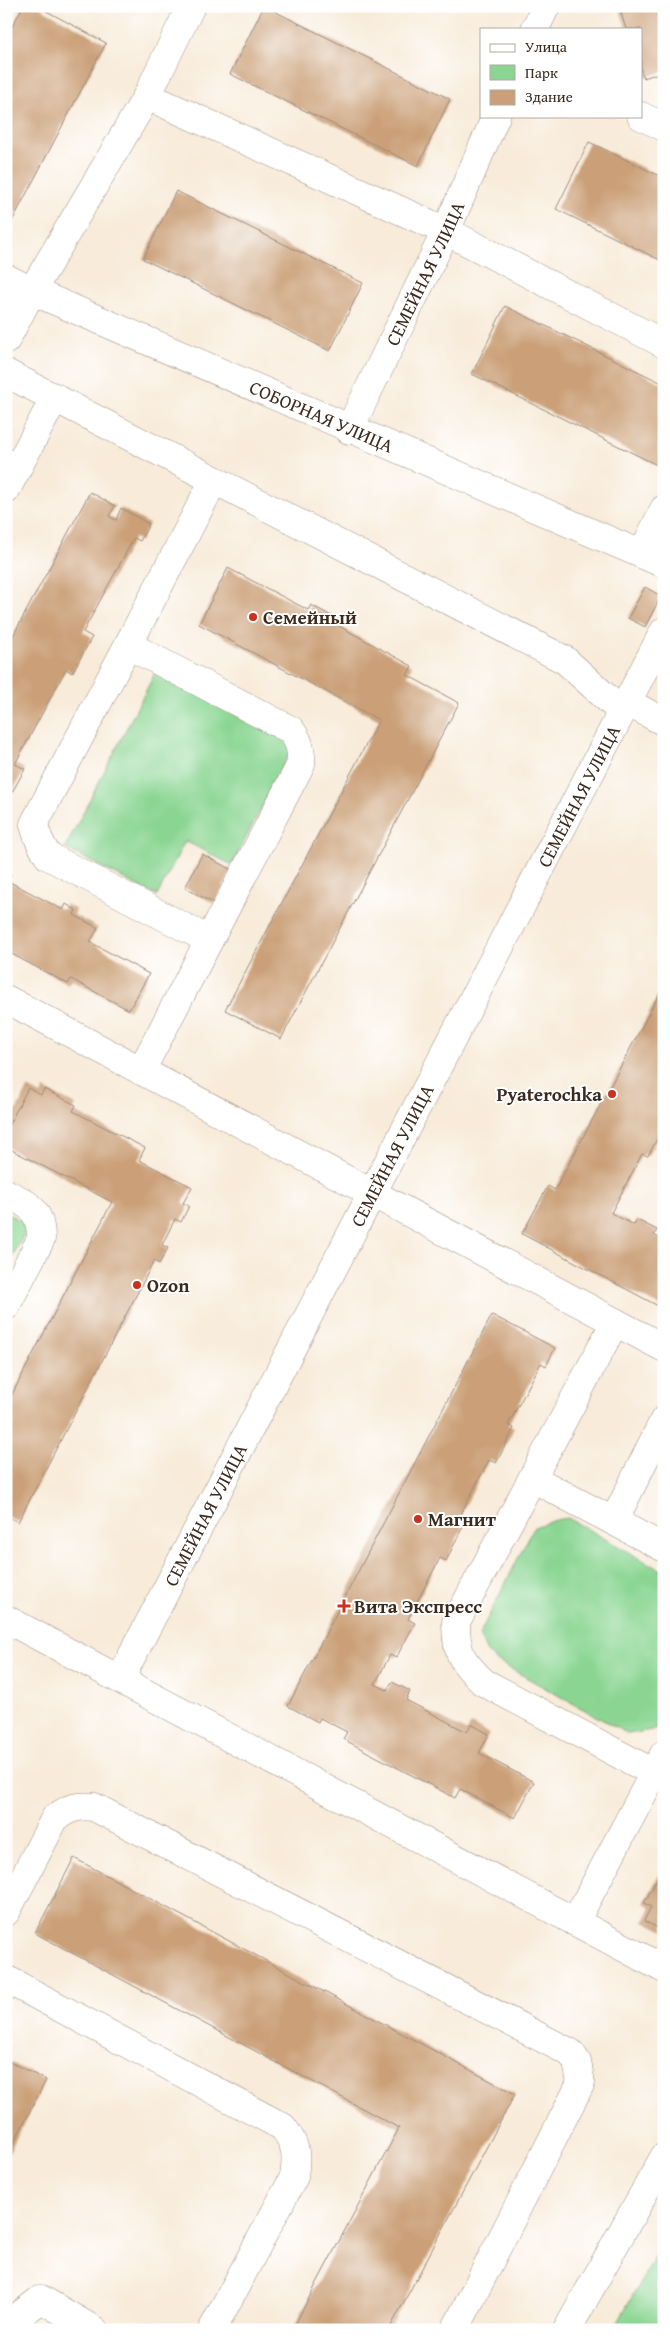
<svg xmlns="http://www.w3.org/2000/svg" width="670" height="2336" viewBox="0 0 670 2336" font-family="'Gentium Book Plus',serif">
<rect width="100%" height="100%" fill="#fff"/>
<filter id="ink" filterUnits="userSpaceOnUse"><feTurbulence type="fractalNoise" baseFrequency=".02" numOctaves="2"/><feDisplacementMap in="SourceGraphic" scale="10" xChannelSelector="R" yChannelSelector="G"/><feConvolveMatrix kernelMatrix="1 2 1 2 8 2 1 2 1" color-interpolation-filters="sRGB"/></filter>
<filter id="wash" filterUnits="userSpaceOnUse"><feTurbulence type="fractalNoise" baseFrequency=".0096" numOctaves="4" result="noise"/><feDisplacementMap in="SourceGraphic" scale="20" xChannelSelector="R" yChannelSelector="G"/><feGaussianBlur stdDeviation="1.12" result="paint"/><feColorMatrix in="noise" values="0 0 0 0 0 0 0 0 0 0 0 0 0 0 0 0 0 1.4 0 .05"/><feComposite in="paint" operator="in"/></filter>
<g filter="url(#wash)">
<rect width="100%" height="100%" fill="#f8ebd9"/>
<!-- green -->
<g fill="#8ad592" stroke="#628058">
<polygon points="156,671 295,742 232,865 185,841 157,896 65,848"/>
<polygon points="6,1213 29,1225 6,1269"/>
<polygon points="568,1518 664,1572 664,1721 662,1725 652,1730 628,1734 495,1660 487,1652 479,1635 534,1527 556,1520"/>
<polygon points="664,2241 664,2330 613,2330"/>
</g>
<g id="blocks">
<!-- building -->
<g fill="#cba078">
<polygon points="23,6 37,6 106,43 11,223 6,220 6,38"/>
<polygon points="264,6 450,99 418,166 230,74"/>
<polygon points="664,6 664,71 644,78 641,71 641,29 626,29 619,7"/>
<polygon points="589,142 664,178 664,262 556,209"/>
<polygon points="176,191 363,283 330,351 143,259"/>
<polygon points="505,306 664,384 664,457 659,466 472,374"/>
<polygon points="90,492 115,506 109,516 116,520 121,508 149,524 140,541 134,538 83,632 92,637 72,673 66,669 15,764 25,769 6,803 6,649"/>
<polygon points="228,568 308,610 311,605 341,621 339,626 412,666 407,675 459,703 281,1039 225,1010 379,720 199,624"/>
<polygon points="645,587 661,596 645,627 628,618"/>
<polygon points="202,854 232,870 215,904 185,888"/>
<polygon points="6,873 11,875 8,881 35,895 63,910 66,904 76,910 74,915 98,928 90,942 149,974 129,1010 71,979 68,984 6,951"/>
<polygon points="664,985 664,1109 659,1117 664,1119 664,1126 648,1156 642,1154 611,1213 634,1225 637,1220 657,1230 654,1235 664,1241 664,1309 522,1234 548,1186 555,1190"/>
<polygon points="28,1088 41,1095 44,1089 76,1105 73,1111 145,1148 139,1160 192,1187 183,1203 189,1206 181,1222 175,1219 162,1245 168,1248 159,1264 154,1261 18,1522 6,1516 6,1406 112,1202 6,1147 6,1130"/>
<polygon points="492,1315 555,1348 546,1366 541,1363 508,1425 514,1428 505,1446 496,1463 489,1460 456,1523 463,1526 446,1561 440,1558 408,1619 415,1623 396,1658 390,1655 375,1684 387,1690 392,1682 410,1691 406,1700 467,1732 471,1724 489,1734 479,1753 534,1782 515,1818 460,1789 455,1798 343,1739 347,1732 320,1718 318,1722 288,1706"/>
<polygon points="74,1858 515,2094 389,2330 292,2330 399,2128 35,1933"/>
<polygon points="664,1866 664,1931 644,1921 651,1907 644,1903"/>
<polygon points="6,2060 46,2080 6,2158"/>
</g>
</g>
</g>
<g filter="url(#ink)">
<use href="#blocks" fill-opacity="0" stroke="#9a8a7c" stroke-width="1"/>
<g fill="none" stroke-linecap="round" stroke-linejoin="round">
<!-- minor casing -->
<g stroke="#9a8a7c" stroke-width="29">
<g id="minor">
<polyline points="535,29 546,6"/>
<polyline points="147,96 446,231 664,344"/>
<polyline points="641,116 664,127"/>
<polyline points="6,278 32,291 147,96 191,6"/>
<path id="s1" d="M6 340 32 291 664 564"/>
<polyline points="6,373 565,660 622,712"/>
<path id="s2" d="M349 430 446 231 496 116"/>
<polyline points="6,490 55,397"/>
<polyline points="642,554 664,509"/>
<path d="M128 645 34 824C36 836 41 845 48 856L209 940"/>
<polyline points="627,702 664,722"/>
<polyline points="6,999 664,1348"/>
<path d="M141 1071 301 764C302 750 299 741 291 730L128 645 214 480"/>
<path d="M6 1193C30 1205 41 1210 41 1239L6 1306"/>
<path d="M615 1322 456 1622C456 1654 461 1660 483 1682L654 1773"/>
<polyline points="532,1478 664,1548"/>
<polyline points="614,1521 664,1420"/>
<polyline points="6,1619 664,1969"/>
<path id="s3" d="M120 1679 664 631"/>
<path d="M6 1912 55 1818C69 1808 77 1805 94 1807L571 2053 577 2062 581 2083 455 2330"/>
<polyline points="575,1922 664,1754"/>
<path d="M6 1979 283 2127C297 2146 297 2155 294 2177L212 2330"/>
<polyline points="6,2326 41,2299 94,2330"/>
<polyline points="567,2330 664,2157"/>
</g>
</g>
<!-- minor -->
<use href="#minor" stroke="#fff" stroke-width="28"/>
</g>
</g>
<!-- markers -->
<g fill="#c8321e" stroke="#fff" stroke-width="2">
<circle cx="253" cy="617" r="5"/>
<circle cx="612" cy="1094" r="5"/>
<circle cx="137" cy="1285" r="5"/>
<circle cx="418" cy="1519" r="5"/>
<path d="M341.5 1598.5h5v5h5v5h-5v5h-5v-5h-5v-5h5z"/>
</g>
<g text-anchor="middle" stroke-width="4" stroke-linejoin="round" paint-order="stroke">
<!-- street labels -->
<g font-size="19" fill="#3b2a1e" stroke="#fff">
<text dy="7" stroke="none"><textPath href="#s2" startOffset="174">СЕМЕЙНАЯ УЛИЦА</textPath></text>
<text dy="7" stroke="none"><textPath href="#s1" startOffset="371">СОБОРНАЯ УЛИЦА</textPath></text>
<text dy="7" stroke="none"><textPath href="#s3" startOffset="995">СЕМЕЙНАЯ УЛИЦА</textPath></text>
<text dy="7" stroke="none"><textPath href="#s3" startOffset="590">СЕМЕЙНАЯ УЛИЦА</textPath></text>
<text dy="7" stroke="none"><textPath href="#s3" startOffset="185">СЕМЕЙНАЯ УЛИЦА</textPath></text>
</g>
<!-- poi labels -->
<g font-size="19" font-weight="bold" fill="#3b2a1e" stroke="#fff" text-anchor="start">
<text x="263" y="624">Семейный</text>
<text x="602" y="1101" text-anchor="end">Pyaterochka</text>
<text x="147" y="1292">Ozon</text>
<text x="428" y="1526">Магнит</text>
<text x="354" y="1613">Вита Экспресс</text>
</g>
</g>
<!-- margin -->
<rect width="670" height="2336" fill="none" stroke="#fff" stroke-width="25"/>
<!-- legend -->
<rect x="480" y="28" width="162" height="90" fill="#ffffff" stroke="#b1aaa5"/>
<rect x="490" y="44" width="25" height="8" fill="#ffffff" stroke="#b1aaa5"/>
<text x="525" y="52" font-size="15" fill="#3b2a1e">Улица</text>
<rect x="490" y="65" width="25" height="15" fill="#8ad592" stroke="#b1aaa5"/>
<text x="525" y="78" font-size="15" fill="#3b2a1e">Парк</text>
<rect x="490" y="90" width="25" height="15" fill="#cba078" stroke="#b1aaa5"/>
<text x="525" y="102" font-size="15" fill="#3b2a1e">Здание</text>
</svg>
